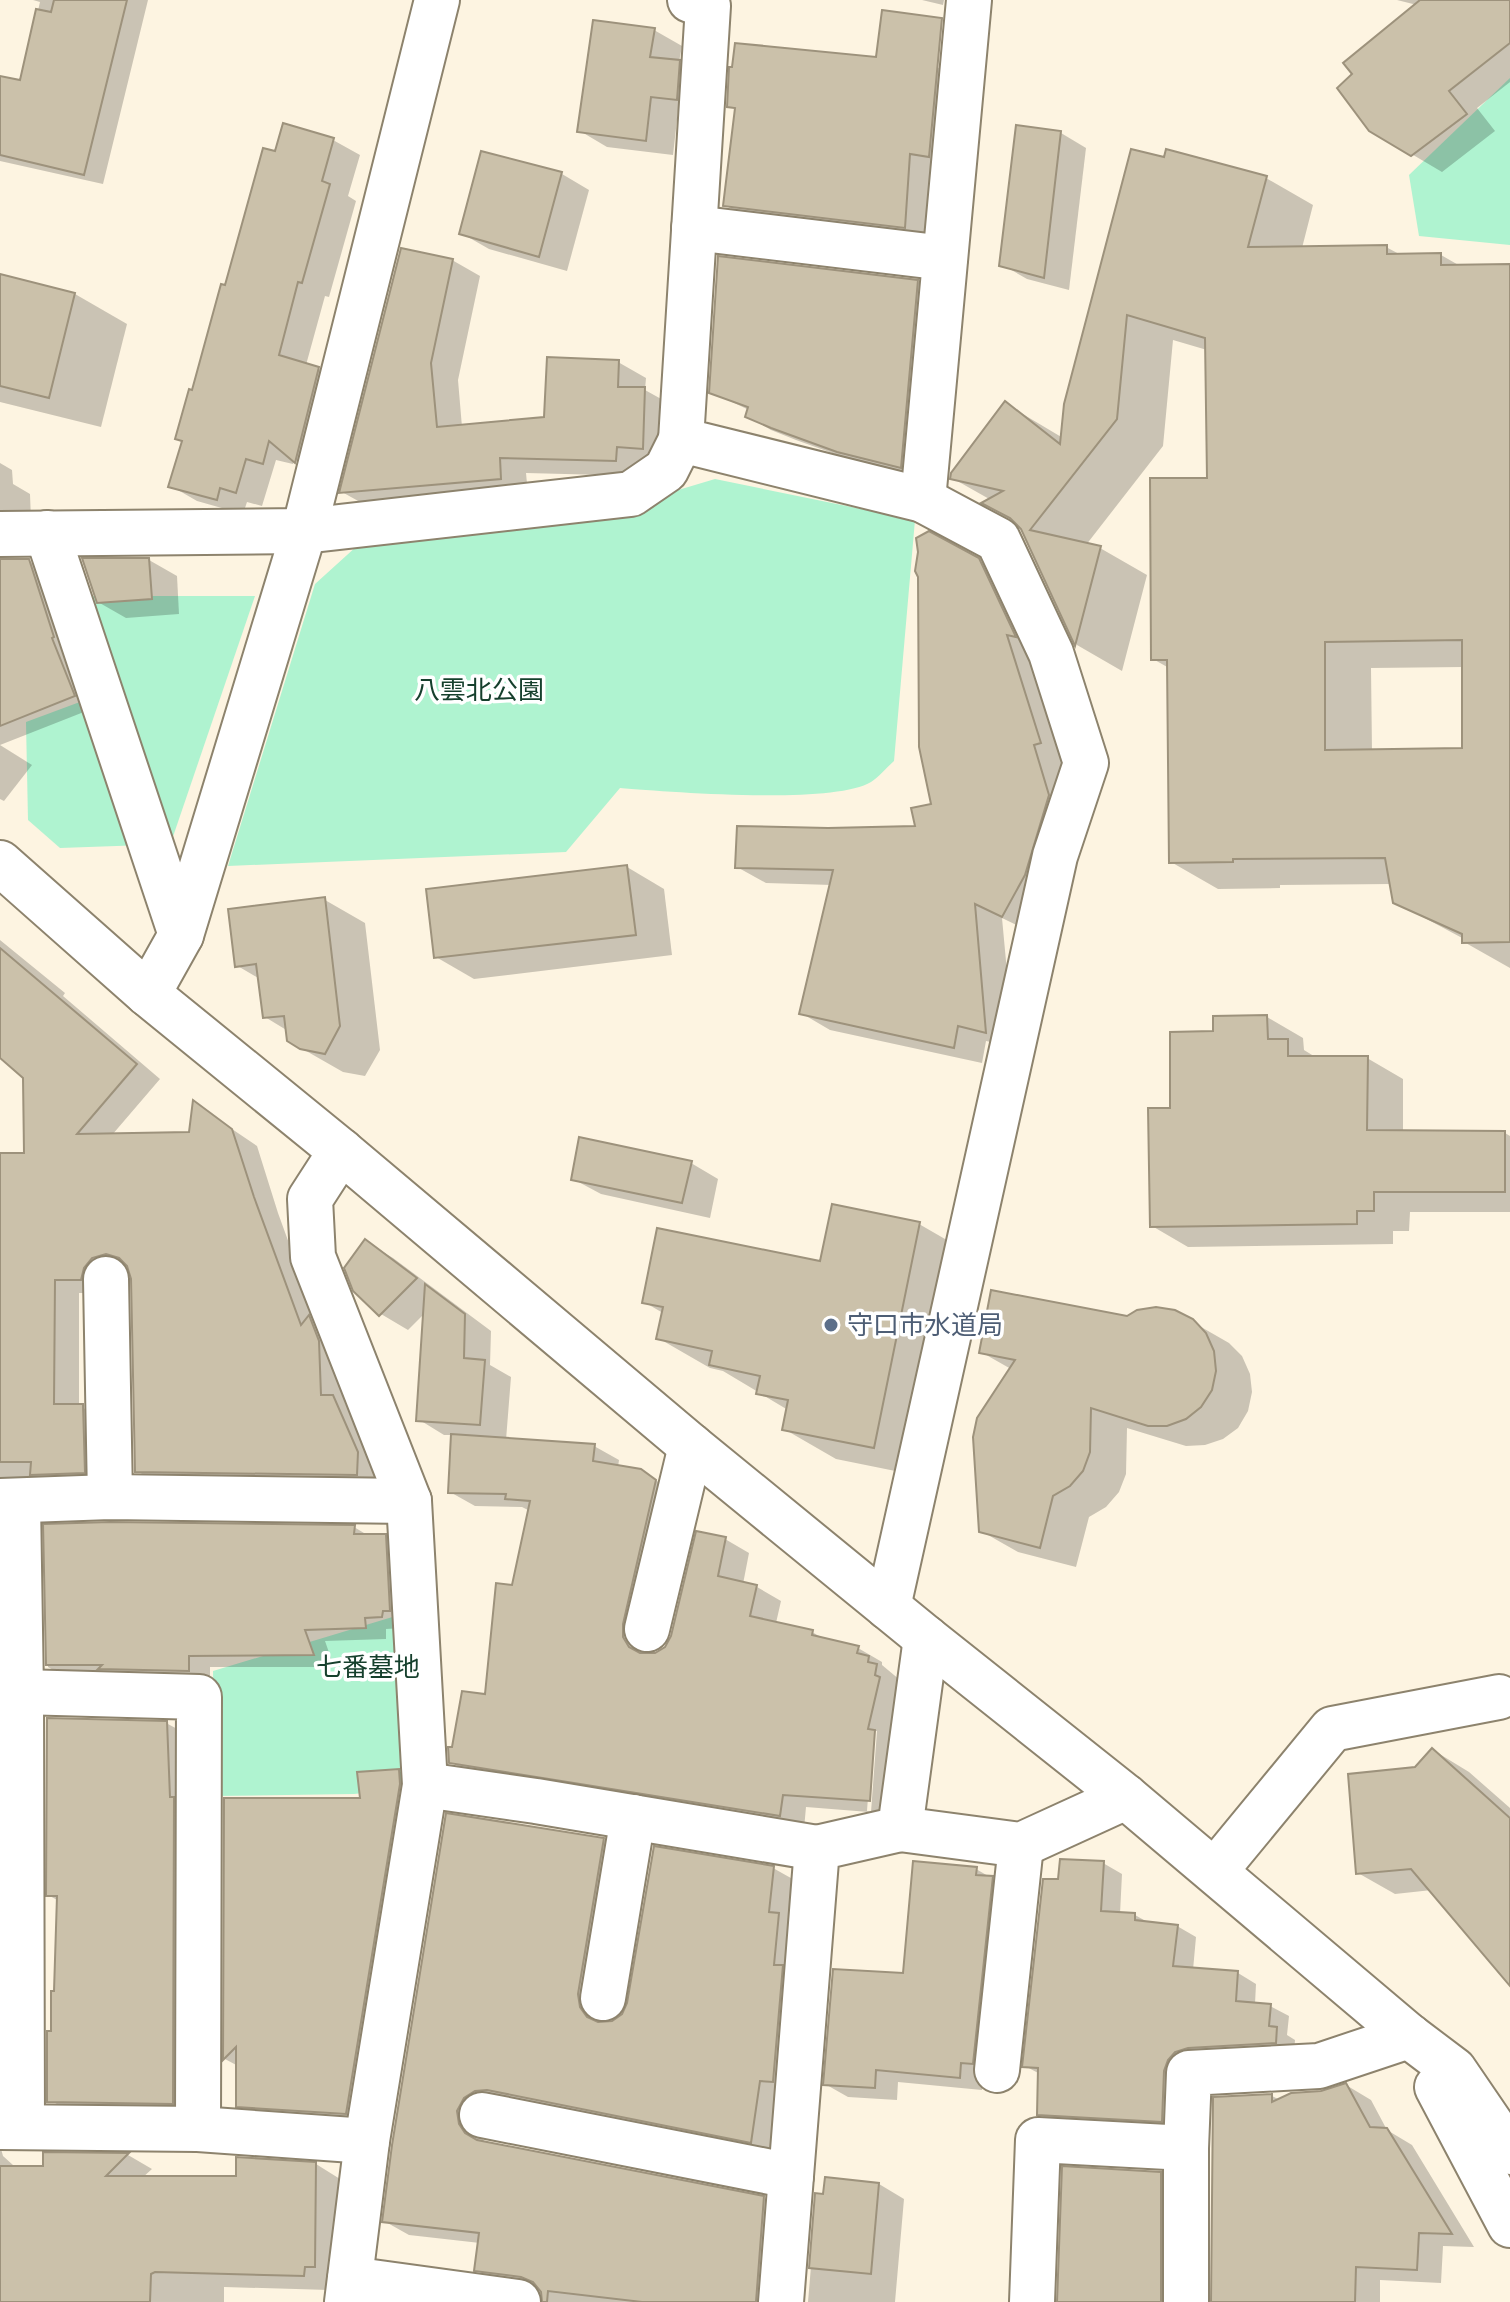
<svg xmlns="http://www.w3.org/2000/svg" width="1510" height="2302" viewBox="0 0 1510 2302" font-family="Cabin,'Noto Sans JP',sans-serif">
<rect width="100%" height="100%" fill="#fdf4e1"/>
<!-- green -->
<g fill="#aff3d0">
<polygon points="1510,78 1510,245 1419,236 1409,175"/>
<path d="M715 479 915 520 894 761C887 767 879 777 871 782 834 805 669 792 620 788L566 852 228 866 315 584 368 536 628 505Z"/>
<polygon points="87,596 255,596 164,863"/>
<polygon points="96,696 145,845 60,848 28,820 26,722"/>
<polygon points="409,1612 412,1637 400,1789 354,1794 215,1796 213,1671"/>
</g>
<!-- shadow -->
<g fill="#0003" fill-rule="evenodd">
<polygon points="33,0 148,0 103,184 0,161 0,78 21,82 40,2"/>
<polygon points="922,0 944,0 943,5"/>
<polygon points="1397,0 1510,0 1510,82 1477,108 1495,131 1442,172 1371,130 1417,5"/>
<polygon points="654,30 682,46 679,62 707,78 704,115 678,111 673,155 607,147 580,131"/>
<polygon points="937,67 961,81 928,240 748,219 725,205 737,110 729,106"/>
<polygon points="1061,133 1086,148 1069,290 1027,279 1001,264"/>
<polygon points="333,140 360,155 348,196 356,201 329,297 325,296 306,365 319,369 345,384 322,476 294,460 293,464 276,460 262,506 247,502 243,514 197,501 171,486 194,393 227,287 276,153"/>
<path d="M1132 151 1266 178 1313 205 1302 248 1386 247 1401 255H1441L1462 267 1510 266V968L1464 942V939L1395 902 1392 884 1280 885V888L1218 889 1171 862 1169 668 1153 659 1209 480 1207 350 1173 340 1163 446 1086 545 1100 548 1147 575 1122 671 1077 645 1022 528 991 500 952 478 1006 404 1063 438ZM1464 667V750L1372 752 1371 668Z"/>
<polygon points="482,154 562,174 589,190 567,271 489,249 461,233"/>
<polygon points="452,260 480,276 458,380 462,427 546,419 618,362 646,378 645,390 672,405 643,476 526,473 528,494 369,507 342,492"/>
<polygon points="0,276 75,294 127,324 101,427 0,402"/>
<polygon points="918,282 941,295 924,479 863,464 796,440 771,430 747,416 749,410 711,392"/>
<polygon points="0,463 12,470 13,484 30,494 31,520 0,531"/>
<polygon points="149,560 177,576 179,614 126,618 98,602"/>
<polygon points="978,560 1007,577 1068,759 1061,761 1077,812 1031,932 1002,918 1014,1047 986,1041 982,1063 830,1030 801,1013 832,885 766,883 737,867 917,828 933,806"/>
<polygon points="0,561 29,561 49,573 94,708 0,745"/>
<polygon points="0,745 32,765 4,801 0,799"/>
<polygon points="627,867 664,889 672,955 474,979 436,957"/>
<polygon points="325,900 365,923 380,1050 365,1076 343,1072 301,1048 288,1031 265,1017 260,979 236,965"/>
<polygon points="0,940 65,993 63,996 160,1079 112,1135 190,1134 195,1104 257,1146 278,1213 318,1323 344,1357 345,1404 358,1411 381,1488 161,1485 137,1471 133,1278 130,1267 119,1271 106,1293 79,1293 79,1406 108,1420 109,1486 0,1513 0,1155 26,1155 25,1077 0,1056"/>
<polygon points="1267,1017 1303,1038 1304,1050 1317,1058 1367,1058 1403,1079 1403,1132 1505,1133 1510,1136 1510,1212 1410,1212 1409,1231 1393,1231 1393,1244 1188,1247 1152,1226 1172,1110 1215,1033"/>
<polygon points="691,1163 718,1179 710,1218 601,1194 573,1179"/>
<polygon points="919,1224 971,1254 925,1477 836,1459 784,1429 788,1410 723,1371 710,1368 658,1338 663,1313 644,1302 821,1264"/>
<path d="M366 1242 393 1258 491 1331 490 1365 511 1377 506 1440 594 1446 619 1460 618 1467 640 1471 665 1486 646 1639 649 1655H655L666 1648 725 1539 749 1553 743 1584 757 1587 781 1601 776 1623 812 1632 828 1641 858 1648 882 1662V1665L900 1680 894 1814 806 1807 804 1829 475 1776 451 1762 453 1749 487 1697 530 1511 522 1507 475 1506 450 1492 452 1435H444L418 1419 425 1313 408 1330 381 1314 355 1290ZM873 1731H877L871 1812 867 1811Z"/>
<polygon points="1175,1312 1229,1343 1242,1356 1250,1374 1252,1392 1248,1411 1238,1428 1223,1439 1205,1445 1186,1446 1127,1428 1126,1474 1119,1492 1106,1507 1089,1517 1076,1567 1018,1552 981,1531 1011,1369 981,1352 1127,1318"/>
<polygon points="45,1526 354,1527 369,1536 385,1536 407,1548 403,1628 386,1629 386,1639 325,1641 334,1667 210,1667 210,1682 69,1679 48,1667"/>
<polygon points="166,1723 183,1732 189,2112 68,2111 52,2101 59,1901 48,1895"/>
<polygon points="1433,1750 1469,1772 1510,1808 1510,1983 1432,1890 1395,1894 1358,1873 1416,1769"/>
<polygon points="399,1771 416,1781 363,2123 255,2115 238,2105 238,2066 225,2059 226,1800 363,1800"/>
<polygon points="604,1840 628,1854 603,2009 604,2024 613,2023 773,1868 798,1882 775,2155 482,2124 482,2138 486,2143 764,2198 788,2212 781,2302 544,2302 541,2289 501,2284 476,2270 480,2243 409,2235 384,2221"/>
<polygon points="1103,1863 1122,1874 1120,1914 1135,1915 1151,1924 1177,1926 1196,1937 1193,1970 1238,1973 1256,1984 1255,2004 1270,2006 1289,2016 1287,2035 1295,2040 1294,2053 1208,2058 1180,2131 1058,2125 1039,2114 1040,2074 1025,2066 1060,1882"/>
<polygon points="976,1869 1014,1891 982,2090 898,2082 897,2100 848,2097 825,2084"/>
<polygon points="1346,2085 1371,2100 1387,2130 1412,2145 1474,2247 1443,2246 1441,2283 1380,2280 1380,2302 1213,2302 1272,2096 1280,2100"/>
<polygon points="0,2145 3,2156 13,2165 14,2190 49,2190 50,2154 128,2155 152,2169 142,2178 238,2178 316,2164 340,2179 329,2290 224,2287 224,2302 0,2302"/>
<polygon points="1160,2174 1185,2188 1185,2302 1059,2302"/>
<polygon points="879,2184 904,2199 895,2302 808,2302 817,2195 825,2196"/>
</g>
<!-- building -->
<g fill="#cbc1aa" stroke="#9d927c" stroke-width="2" fill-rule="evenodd">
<polygon points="54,0 127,0 84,175 0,155 0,76 20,80 36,9 51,12"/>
<polygon points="1420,0 1510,0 1510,43 1449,91 1467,114 1411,156 1369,131 1337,88 1352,74 1343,63"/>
<polygon points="882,10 942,18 929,157 910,154 905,228 723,206 735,108 727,107 729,67 732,67 735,43 876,57"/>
<polygon points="593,20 655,28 650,57 680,60 677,100 651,97 646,141 577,132"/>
<polygon points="283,123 334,138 322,181 330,184 302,283 298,282 279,355 319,367 295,463 269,441 263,464 246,459 236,493 220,488 217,500 168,487 182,441 175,439 189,389 192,390 221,284 225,285 263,148 275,151"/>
<polygon points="1016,125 1061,131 1044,278 999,266"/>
<path d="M1131 149 1164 157 1166 149 1267 176 1248 247 1387 245V254L1441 253V265L1510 264V942L1462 943V934L1393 903 1385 858 1233 859V862L1169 863 1167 660H1151L1150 478H1207L1205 338 1127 315 1117 419 1030 530 1101 546 1075 646 1021 529 1010 518 981 503 1003 491 950 479 951 473 1005 401 1060 444 1064 404ZM1462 640V748L1325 750V642Z"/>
<polygon points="481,151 562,172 539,257 459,234"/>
<polygon points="401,248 453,259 431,363 437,427 544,417 547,357 619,360 618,387 645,387 643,449 617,447 616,461 500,458 501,479 339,493"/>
<polygon points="718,256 918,280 901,468 837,452 771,428 745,417 748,407 709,393"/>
<polygon points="0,274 75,293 49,398 0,386"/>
<polygon points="929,531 979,558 1016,637 1007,635 1041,743 1034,745 1049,795 1025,875 1002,917 975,904 986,1033 958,1026 954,1048 799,1014 833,870 735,868 737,826 828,828 915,826 911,808 931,804 919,747 918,577 915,571 918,552 916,538"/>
<polygon points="82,558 149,558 152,599 97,603"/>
<polygon points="0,559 29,559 54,637 52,638 75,696 0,726"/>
<polygon points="627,865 636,935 434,958 426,889"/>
<polygon points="325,897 340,1026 325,1054 300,1049 287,1041 284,1016 263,1018 256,964 235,967 228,909"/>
<polygon points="0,948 137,1064 77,1134 189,1132 193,1100 232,1129 254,1197 301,1325 309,1315 319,1341 321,1395 333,1395 358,1452 357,1475 135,1472 131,1279 127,1266 119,1258 106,1254 92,1258 84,1268 81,1280 55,1280 54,1404 83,1404 85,1473 30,1475 31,1462 0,1462 0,1153 24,1153 23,1078 0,1058"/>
<polygon points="1267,1015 1268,1039 1288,1039 1288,1056 1368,1056 1367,1130 1505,1131 1505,1192 1374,1192 1374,1211 1357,1211 1357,1224 1150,1227 1148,1108 1170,1108 1170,1032 1213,1031 1213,1016"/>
<polygon points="579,1137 692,1161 682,1203 571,1180"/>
<polygon points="832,1204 920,1222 874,1448 782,1430 788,1400 756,1394 760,1376 709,1365 712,1351 656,1339 663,1307 642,1303 657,1228 820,1261"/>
<polygon points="365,1239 417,1278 379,1316 353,1291 344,1268"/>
<polygon points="425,1284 465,1314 464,1358 485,1360 480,1425 416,1421"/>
<polygon points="991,1290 1127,1316 1137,1310 1156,1307 1175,1310 1193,1319 1206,1333 1214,1351 1216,1371 1212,1390 1201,1407 1186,1419 1167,1426 1148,1426 1091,1408 1090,1452 1083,1471 1070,1486 1053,1496 1040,1548 979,1532 973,1437 977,1418 1015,1360 979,1353"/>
<polygon points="451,1434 595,1444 593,1461 641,1469 656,1480 623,1624 623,1637 629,1647 640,1653 655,1653 665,1647 671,1636 696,1531 726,1537 718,1576 757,1585 750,1616 813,1630 812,1635 859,1646 857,1653 869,1656 868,1662 877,1664 875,1675 880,1677 868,1729 875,1730 870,1801 783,1795 780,1816 449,1763 448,1747 452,1747 462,1691 485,1694 496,1583 512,1585 530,1501 505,1499 506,1494 448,1493"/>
<polygon points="110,1522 355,1525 354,1534 386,1534 390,1611 383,1611 382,1617 365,1618 366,1628 305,1630 314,1655 189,1656 189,1671 98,1669 102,1665 46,1665 43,1524"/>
<polygon points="47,1718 167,1721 170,1797 174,1797 173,2104 47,2102 47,2031 51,2031 51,1991 54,1991 57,1896 46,1896"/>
<polygon points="1432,1748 1510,1818 1510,1986 1411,1869 1356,1874 1348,1774 1415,1767"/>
<polygon points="399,1769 400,1784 346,2114 236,2107 236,2047 223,2060 224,1798 360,1798 357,1772"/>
<polygon points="446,1813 604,1838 578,1994 580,2007 587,2017 598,2022 612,2021 622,2014 627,2003 654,1846 774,1866 769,1912 779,1913 774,1965 783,1965 773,2082 760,2081 751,2143 487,2090 475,2091 464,2098 457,2111 459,2124 465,2133 477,2140 764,2196 756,2302 642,2302 548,2291 547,2302 542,2302 541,2292 533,2282 521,2277 474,2271 479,2233 382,2222 392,2145"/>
<polygon points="1060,1859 1104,1861 1101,1911 1135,1913 1135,1920 1178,1925 1173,1966 1238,1971 1236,2001 1271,2004 1269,2026 1277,2027 1276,2043 1188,2048 1175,2052 1168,2060 1164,2071 1162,2122 1037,2115 1038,2068 1022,2067 1043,1879 1058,1879"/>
<polygon points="913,1861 977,1867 976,1875 993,1876 973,2064 961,2063 960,2078 876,2070 875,2088 823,2085 833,1969 903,1973"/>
<polygon points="1346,2083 1370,2127 1387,2128 1452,2234 1419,2233 1417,2270 1356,2267 1355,2302 1211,2302 1213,2097 1272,2094 1272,2102 1291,2093 1321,2091"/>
<polygon points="43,2152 129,2153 106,2176 236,2176 236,2157 316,2162 315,2267 305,2267 304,2276 155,2272 151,2274 150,2302 0,2302 0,2166 43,2166"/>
<polygon points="1062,2166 1161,2172 1161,2302 1057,2302"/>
<polygon points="825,2177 879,2183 871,2274 809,2268 815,2193 823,2194"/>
</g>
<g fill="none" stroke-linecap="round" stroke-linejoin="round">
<!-- minor casing -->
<g stroke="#8d836d" stroke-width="48">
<g id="minor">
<polyline points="690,0 708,6 681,440 923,500 998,540 1051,653 1086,763 1055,856 888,1607"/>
<polyline points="694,228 945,258"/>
<polyline points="923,500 969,0"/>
<polyline points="47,533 181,935"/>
<polyline points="0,534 304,531 631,494 666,470 681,440"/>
<polyline points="0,863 148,994 341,1151 691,1446 926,1638 1126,1797 1409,2036 1454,2070 1510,2152"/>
<polyline points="148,994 181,935 304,531 437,0"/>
<polyline points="341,1151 310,1199 313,1257 409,1501 425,1785 367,2141 347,2302"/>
<polyline points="106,1279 110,1497"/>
<polyline points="0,1501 110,1497 409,1501"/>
<polyline points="18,1502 21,1692 22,2127"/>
<polyline points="647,1629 691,1446"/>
<polyline points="21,1692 199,1697 198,2129"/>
<polyline points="425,1785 536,1801 817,1848"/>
<polyline points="900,1829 1021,1845 1126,1797"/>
<polyline points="1215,1871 1332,1729 1499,1697"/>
<polyline points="603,1998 633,1817"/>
<polyline points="997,2070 1021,1845"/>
<polyline points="1437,2087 1510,2225"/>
<polyline points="482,2115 791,2176"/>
<polyline points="0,2127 198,2129 367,2141"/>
<polyline points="1186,2148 1186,2302"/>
<polyline points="350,2279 518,2302"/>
<polyline points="781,2302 817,1848 900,1829 926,1638"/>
<polyline points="1032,2302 1038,2140 1186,2148 1189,2073 1319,2066 1409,2036"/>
</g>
</g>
<!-- minor -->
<use href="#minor" stroke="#fff" stroke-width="44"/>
</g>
<!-- markers -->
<circle fill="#5c6f8a" stroke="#fff" stroke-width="3" cx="831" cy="1325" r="8"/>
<g text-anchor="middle" stroke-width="7" stroke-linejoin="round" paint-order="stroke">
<!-- park labels -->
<g font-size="26" fill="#16402d" stroke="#fff">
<text x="479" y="699">八雲北公園</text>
<text x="368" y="1676">七番墓地</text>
</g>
<!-- service labels -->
<g font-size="26" fill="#4e5e75" stroke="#fff" text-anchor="start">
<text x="847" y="1334">守口市水道局</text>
</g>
</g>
</svg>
